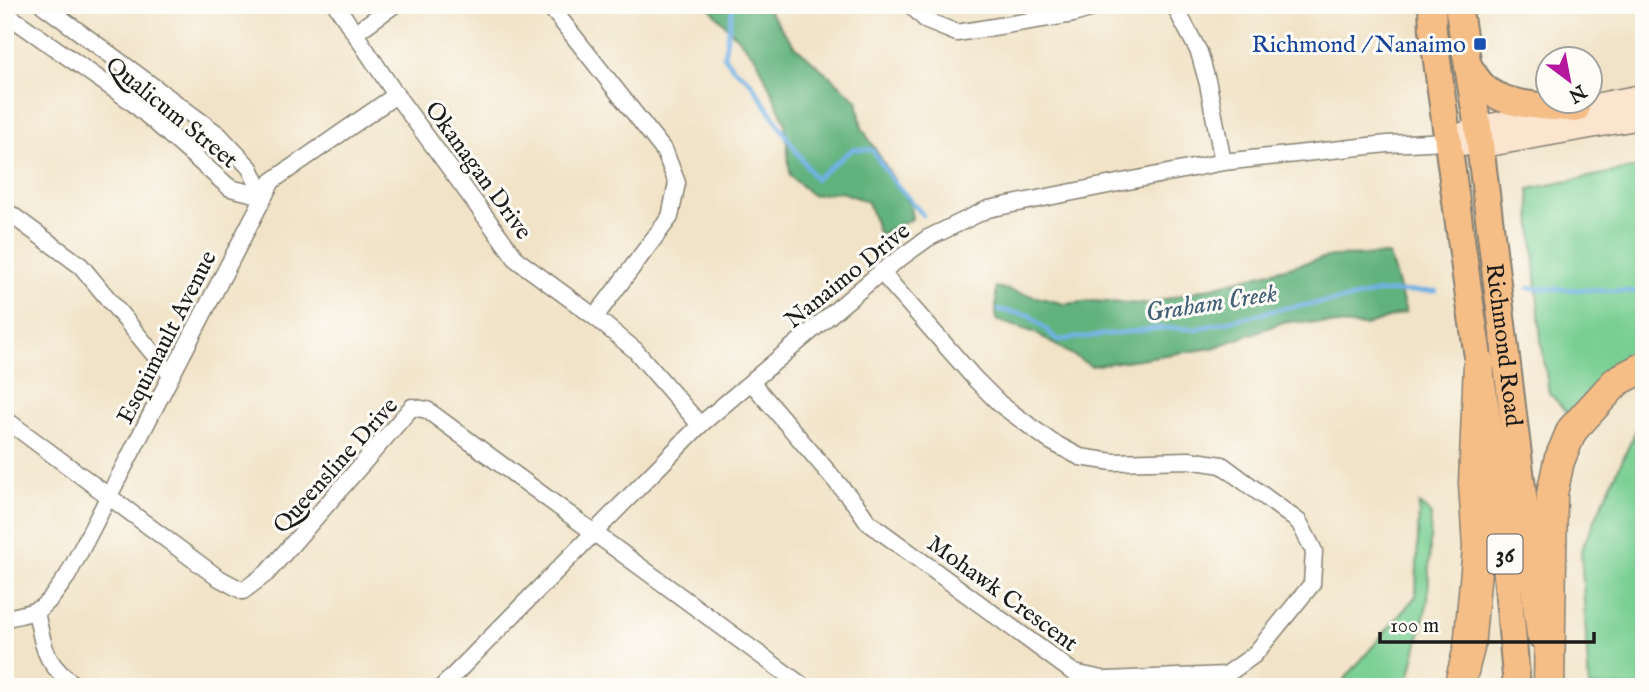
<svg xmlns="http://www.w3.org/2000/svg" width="1649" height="692" viewBox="0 0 1649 692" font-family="'IM FELL English',serif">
<rect width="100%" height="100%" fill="#fdfcf7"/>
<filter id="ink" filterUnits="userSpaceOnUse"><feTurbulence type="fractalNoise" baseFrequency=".0143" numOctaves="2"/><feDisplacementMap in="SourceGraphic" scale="14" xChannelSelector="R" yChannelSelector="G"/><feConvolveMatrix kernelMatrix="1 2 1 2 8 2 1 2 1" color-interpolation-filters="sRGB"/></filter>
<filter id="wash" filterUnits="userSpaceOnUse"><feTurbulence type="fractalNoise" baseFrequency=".00686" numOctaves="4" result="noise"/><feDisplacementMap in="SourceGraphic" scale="28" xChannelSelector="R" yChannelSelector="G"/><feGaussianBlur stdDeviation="1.57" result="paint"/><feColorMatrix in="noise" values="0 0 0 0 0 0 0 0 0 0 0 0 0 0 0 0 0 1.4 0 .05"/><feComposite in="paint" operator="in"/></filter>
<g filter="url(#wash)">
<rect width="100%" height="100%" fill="#f1e3c7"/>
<!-- green -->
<g fill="#79cf93" stroke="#4a7658" stroke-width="2">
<polygon points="1644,166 1644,392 1613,375 1570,415 1549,393 1541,340 1529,189"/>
<polygon points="1644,413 1644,687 1589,687 1581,550"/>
<polygon points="1419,504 1431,514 1428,601 1407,687 1338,687 1416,596"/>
</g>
<!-- forest -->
<g fill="#62b27d" stroke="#3f674c" stroke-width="2">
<polygon points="707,5 764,5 794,45 857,100 862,128 910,205 912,219 879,235 868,202 841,192 812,195 790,176 785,122 757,59"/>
<polygon points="1389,255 1406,312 1365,326 1286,321 1213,348 1091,366 1033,332 996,320 996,287 1065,304 1091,301 1147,304 1331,256"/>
</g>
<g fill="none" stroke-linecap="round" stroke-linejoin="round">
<!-- stream -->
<g stroke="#71b1e5" stroke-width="4.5">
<polyline points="733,5 724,56 733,68 749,80 815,179 853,149 872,150 890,177 923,215"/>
<polyline points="1528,288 1644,292"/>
<polyline points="999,310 1029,315 1058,340 1162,328 1196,329 1285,308 1348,299 1379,292 1436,291"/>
</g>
</g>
</g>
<g filter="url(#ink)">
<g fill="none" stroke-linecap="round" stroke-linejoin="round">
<!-- street casing -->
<g stroke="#868072" stroke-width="19">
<g id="street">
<polyline points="43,5 219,135 250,168 263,196"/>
<polyline points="336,5 396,95 517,260 595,317 635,350 700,425"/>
<polyline points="549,5 665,152 677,183 670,217 595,317"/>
<polyline points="911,5 927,21 957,33 1073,14 1104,5"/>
<polyline points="1174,5 1199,52 1208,84 1223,162"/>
<polyline points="5,13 132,102 230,188 263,196"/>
<polyline points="355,33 394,5"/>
<polyline points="5,210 81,266 171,375"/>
<polyline points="752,383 857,506 868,522 1074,673 1107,680 1226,675 1254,655 1312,584 1314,551 1299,522 1222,465 1189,460 1113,462 1080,457 1050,441 1000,404 975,379 881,272"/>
<polyline points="5,419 217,577 243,591 267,573 412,407 427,410 804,687"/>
<path d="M36 612C45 651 43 662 77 687"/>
<path d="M5 618C46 611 45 607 68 575L272 181 396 95"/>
<polyline points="442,687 700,425 881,272 928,238 988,209 1223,162 1387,144 1448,141"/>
</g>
</g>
<!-- secondary casing -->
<g stroke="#868072" stroke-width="26">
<g id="secondary">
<polyline points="1448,141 1478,128 1644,96"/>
<polyline points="1464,143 1480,146 1644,117"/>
</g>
</g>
<!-- primary casing -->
<g stroke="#868072" stroke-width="30">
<g id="primary">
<polyline points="1432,5 1433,31 1467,283 1502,518 1517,687"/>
<path id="s1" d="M1458 5 1478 128 1540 635"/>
<path d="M1469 67C1475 76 1480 86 1490 92 1513 107 1550 106 1576 109"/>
</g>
</g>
<!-- highway casing -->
<g stroke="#868072" stroke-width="33">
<g id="highway">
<polyline points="1459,687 1469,648 1478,548 1474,483 1479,363"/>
<polyline points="1549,687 1552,494 1559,461 1572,430 1617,381 1644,367"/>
</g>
</g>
<!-- street -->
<use href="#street" stroke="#fff" stroke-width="16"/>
<!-- secondary -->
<use href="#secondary" stroke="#fbe5cf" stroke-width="23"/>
<!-- primary -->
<use href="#primary" stroke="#f6be87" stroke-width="26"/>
<!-- highway -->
<use href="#highway" stroke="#f6be87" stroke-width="30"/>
</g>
</g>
<!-- markers -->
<rect fill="#1a4fb4" stroke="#fdfcf7" stroke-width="2.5" x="1473" y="37" width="14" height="14" rx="3.5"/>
<g text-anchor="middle" stroke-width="6" stroke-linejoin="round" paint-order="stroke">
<!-- shield labels -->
<rect fill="#fdfcf7" stroke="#605f5e" stroke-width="2" x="1487.5" y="534.5" width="35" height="39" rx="5"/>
<g font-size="23" font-weight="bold" fill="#1c1c1c">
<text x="1505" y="562">36</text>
</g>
<!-- transit labels -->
<g font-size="24" fill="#164399" stroke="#fdfcf7" text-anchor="end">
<text x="1466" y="52">Richmond / Nanaimo</text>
</g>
<!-- street labels -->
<g font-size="24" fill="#1c1c1c" stroke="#fdfcf7">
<text transform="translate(172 112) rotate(39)" y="8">Qualicum Street</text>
<text transform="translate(479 170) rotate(54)" y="8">Okanagan Drive</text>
<text transform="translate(847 275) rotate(-39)" y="8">Nanaimo Drive</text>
<text transform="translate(166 337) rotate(-63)" y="8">Esquimault Avenue</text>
<text dy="8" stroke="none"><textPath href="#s1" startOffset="343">Richmond Road</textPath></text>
<text transform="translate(335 465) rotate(-48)" y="8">Queensline Drive</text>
<text transform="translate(1003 593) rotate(36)" y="8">Mohawk Crescent</text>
</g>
<!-- water labels -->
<g font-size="26" font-style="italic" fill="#425f76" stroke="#fdfcf7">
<text transform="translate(1211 302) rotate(-9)" y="9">Graham Creek</text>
</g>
</g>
<!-- margin -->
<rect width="1649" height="692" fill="none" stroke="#fdfcf7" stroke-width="28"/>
<!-- north arrow -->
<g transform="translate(1569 80) rotate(148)"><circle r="33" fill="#fdfcf7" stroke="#a3a29f" stroke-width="2"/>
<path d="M0-5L12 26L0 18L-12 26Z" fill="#b5179e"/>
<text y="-10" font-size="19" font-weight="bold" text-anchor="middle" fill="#1c1c1c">N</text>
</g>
<!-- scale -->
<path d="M1380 632v10h214v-10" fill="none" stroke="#1c1c1c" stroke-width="3.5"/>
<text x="1390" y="632" font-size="21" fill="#1c1c1c" stroke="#fdfcf7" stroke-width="5" paint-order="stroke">100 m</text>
</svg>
